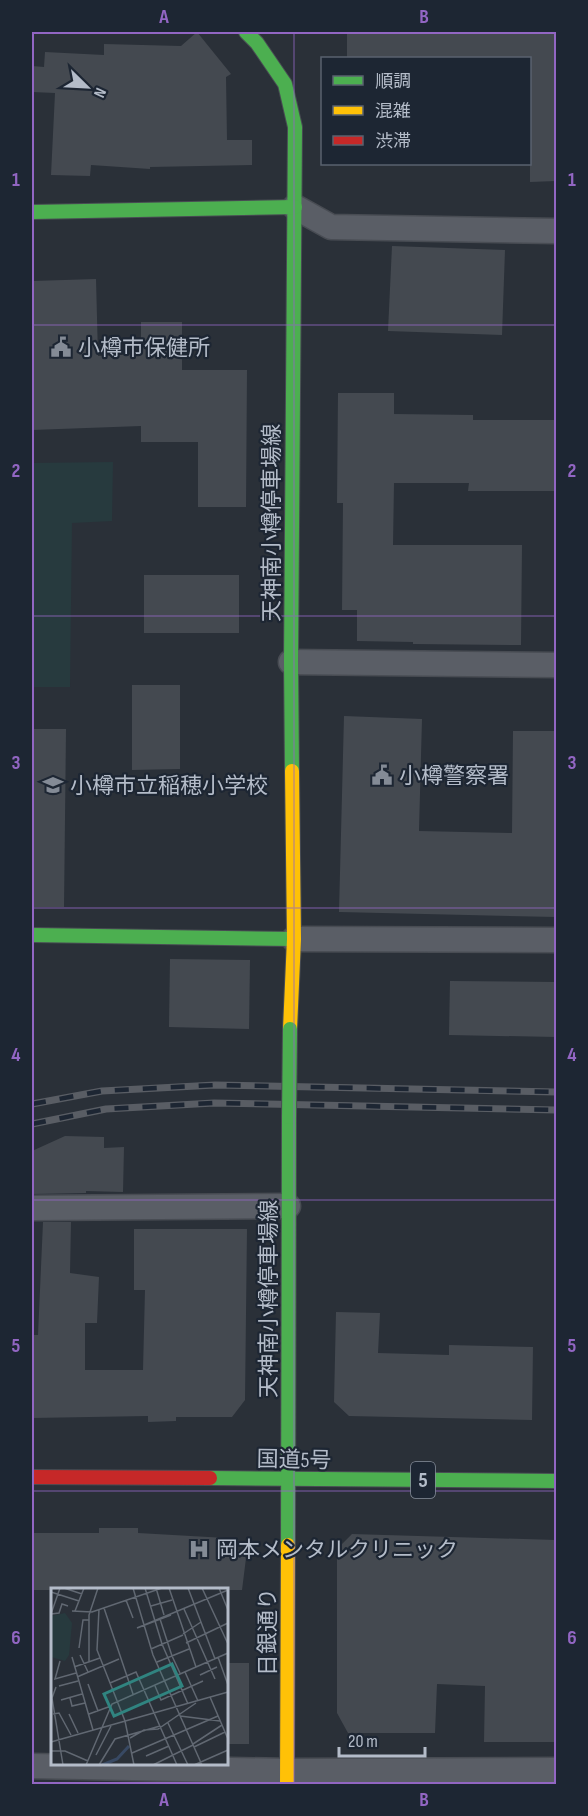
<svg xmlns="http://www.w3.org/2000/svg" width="588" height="1816" viewBox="0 0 588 1816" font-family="'Sofia Sans Condensed','Noto Sans JP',sans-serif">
<rect width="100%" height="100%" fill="#2a3038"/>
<!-- green -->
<polygon fill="#273a3e" points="113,462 112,521 72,523 70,687 32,687 32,463"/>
<!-- building -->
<g fill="#444950">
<polygon points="197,32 231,74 226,77 227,140 252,140 252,165 150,167 150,169 91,165 90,176 51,175 55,93 32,92 32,66 44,67 45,52 104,55 104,44 181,46"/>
<polygon points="347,32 556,32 556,181 530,182 530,58 347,58"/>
<polygon points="392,246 505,250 502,335 388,331"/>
<polygon points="96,279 98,356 141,354 141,322 182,322 182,370 247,370 246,507 198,507 198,442 141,442 141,426 32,430 32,281"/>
<polygon points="338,393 394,393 394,414 473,415 473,420 556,420 556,491 468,491 469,483 394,483 393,545 522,545 521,645 413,644 413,642 357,641 357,610 342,610 343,503 337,503"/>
<rect x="144" y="575" width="95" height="58"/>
<polygon points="132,685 180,685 180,769 132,770"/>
<polygon points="344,716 422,719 419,831 512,833 513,731 556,731 556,917 339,912"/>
<polygon points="32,729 66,729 64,907 32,907"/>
<polygon points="170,959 250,960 249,1029 169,1027"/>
<polygon points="450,981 556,982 556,1037 449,1035"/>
<polygon points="65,1136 104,1137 104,1148 124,1147 123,1192 86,1191 86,1193 32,1194 32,1151"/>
<polygon points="43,1222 71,1222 70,1273 99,1277 97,1323 85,1323 85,1370 143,1370 145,1290 134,1290 134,1229 247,1229 245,1400 232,1417 176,1417 176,1421 148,1422 148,1416 32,1418 32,1335 38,1335"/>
<polygon points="336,1312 380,1313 378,1353 449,1355 449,1345 533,1347 532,1420 349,1416 334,1402"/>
<polygon points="99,1528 138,1528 138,1533 226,1538 246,1558 242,1590 32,1590 32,1533 99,1533"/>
<polygon points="352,1534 556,1540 556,1742 484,1742 485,1686 437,1684 435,1733 348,1733 337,1713 337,1549"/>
<rect x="226" y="1663" width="23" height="81"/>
</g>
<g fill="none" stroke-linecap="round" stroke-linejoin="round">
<!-- street casing -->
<g stroke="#484c53" stroke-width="27">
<g id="street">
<polyline points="295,207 331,227 556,231"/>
<polyline points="291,662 556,665"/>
<polyline points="294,939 556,940"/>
<polyline points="32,1208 288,1206"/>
<polyline points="32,1766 287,1771 556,1770"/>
</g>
</g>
<!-- fast casing -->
<g stroke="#484c53" stroke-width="16">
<g id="fast">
<polyline points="246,32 257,43 285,84 295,127 291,662 292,771"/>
<polyline points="32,212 295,207"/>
<polyline points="32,935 294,939"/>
<polyline points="210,1478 556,1481"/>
<polyline points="288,1545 289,1117"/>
</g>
</g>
<!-- slow casing -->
<g stroke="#484c53" stroke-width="16">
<g id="slow">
<polyline points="290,1029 294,939 292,771"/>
<polyline points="287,1784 288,1545"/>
</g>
</g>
<!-- jam casing -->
<g stroke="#484c53" stroke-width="16">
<polyline id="jam" points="32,1477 210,1478"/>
</g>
<!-- street -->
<use href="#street" stroke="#5a5e66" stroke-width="24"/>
<!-- fast -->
<use href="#fast" stroke="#4caf50" stroke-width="14"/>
<!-- slow -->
<use href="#slow" stroke="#ffc107" stroke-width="14"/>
<!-- jam -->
<use href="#jam" stroke="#c62828" stroke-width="14"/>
<!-- rail casing -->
<g stroke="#595d64" stroke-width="7">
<g id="rail">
<polyline points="32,1104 102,1091 215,1085 556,1092"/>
<polyline points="32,1124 106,1109 214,1103 556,1110"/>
</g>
</g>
<!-- rail -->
<use href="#rail" stroke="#1d2633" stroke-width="4.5" stroke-dasharray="14" stroke-linecap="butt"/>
<!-- fast-bridge casing -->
<g stroke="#484c53" stroke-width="16" stroke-linecap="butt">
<polyline id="fast-bridge" points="289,1117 290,1029"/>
</g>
<!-- fast-bridge -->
<use href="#fast-bridge" stroke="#4caf50" stroke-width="14"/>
</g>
<!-- grid -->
<path fill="none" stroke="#9266c3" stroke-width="1.5" stroke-opacity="0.55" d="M294 32V1784M32 325H556M32 616H556M32 908H556M32 1200H556M32 1491H556"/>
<!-- icons -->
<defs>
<g id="civic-bare" transform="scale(1.62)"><path d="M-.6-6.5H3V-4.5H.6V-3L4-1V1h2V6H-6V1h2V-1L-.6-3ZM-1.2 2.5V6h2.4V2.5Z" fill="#848b96" stroke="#1d2633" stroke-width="2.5" paint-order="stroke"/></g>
<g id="school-bare" transform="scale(1.62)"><path d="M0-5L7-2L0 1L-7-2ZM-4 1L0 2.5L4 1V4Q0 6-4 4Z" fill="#848b96" stroke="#1d2633" stroke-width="2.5" paint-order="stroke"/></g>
<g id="hospital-bare" transform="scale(1.62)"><path d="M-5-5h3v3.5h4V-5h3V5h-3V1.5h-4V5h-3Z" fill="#848b96" stroke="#1d2633" stroke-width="2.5" paint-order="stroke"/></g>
</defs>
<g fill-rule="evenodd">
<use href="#civic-bare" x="61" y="347"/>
<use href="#civic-bare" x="382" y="775"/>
<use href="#school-bare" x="53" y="785"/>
<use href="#hospital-bare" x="199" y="1549"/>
</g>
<g text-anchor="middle" stroke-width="4.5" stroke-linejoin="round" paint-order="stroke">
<!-- shield labels -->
<rect fill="#1d2633" stroke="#878f9c" stroke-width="1.5" x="411" y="1462" width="24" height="36" rx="4.5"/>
<g font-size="21" font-weight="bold" fill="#b4bcc9">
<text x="423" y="1487">5</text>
</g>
<!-- poi labels -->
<g font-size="22" fill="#b4bcc9" stroke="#1d2633" text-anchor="start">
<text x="78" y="355">小樽市保健所</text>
<text x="399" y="783">小樽警察署</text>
<text x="70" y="793">小樽市立稲穂小学校</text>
<text x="216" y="1557">岡本メンタルクリニック</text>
</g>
<!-- street labels -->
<g font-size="22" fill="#b4bcc9" stroke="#1d2633">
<text transform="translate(271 523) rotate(-90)" y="8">天神南小樽停車場線</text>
<text transform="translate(268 1299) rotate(-90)" y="8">天神南小樽停車場線</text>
<text transform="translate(294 1459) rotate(1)" y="8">国道5号</text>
<text transform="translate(267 1632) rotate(-90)" y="8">日銀通り</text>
</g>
</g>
<!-- overview -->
<g transform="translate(51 1588)">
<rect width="177" height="177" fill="#2a3038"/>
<path d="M14 25 21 35 18 67 14 73 0 69V28Z" fill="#273a3e"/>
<path fill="none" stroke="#384963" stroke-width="3" d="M51 177 66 171 78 158"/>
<path fill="none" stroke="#616872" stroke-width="1.5" d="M13 0 31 6M82 0 102 67 151 177M94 0 111 56 137 116M105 0 113 27M118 0 145 79M137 0 164 71M151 0 177 56M168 0 177 22M0 4 28 13M75 12 82 30M100 18 121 12M53 20 82 106M48 21 46 62 74 133 83 177M133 21 164 91M21 23 41 24 111 0M24 23 33 0M0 26 9 0M0 26 8 25 11 16 17 18M109 31 121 68M86 40 177 2M86 40 120 27M132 46 150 34M135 55 177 35M28 60 32 32H38M100 61 132 47M29 67 37 84M121 68 129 85M21 69 42 142M167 69 177 97M9 73 4 91 25 85M38 74V27L47 0M106 74 138 61M23 79 49 70M134 84 147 113M149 87 166 79M26 89 68 71M113 93 177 65M59 95 85 84 126 177M37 96 47 123M8 98 27 93M104 98 110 112 152 93M5 99 1 110 12 177M159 109 177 151M19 110 21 118 34 115M10 112 31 106M2 126 8 125 20 147M18 126 27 145M38 126 60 118M129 128 169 133M117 135 137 177M79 150 93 142 107 141 145 115M0 154 177 104M142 156 171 137M143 159 174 144M0 163H14L37 173M81 165 167 128M45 167 60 138M95 168 118 158M35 177 61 116 113 93M48 177 64 151 109 138M102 177 142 157M143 177 177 162"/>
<path fill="#308480" fill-opacity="0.15" stroke="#308480" stroke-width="3" d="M121 76 131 98 63 128 53 106Z"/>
<rect width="177" height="177" fill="none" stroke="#b4bcc9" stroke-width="3"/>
</g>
<!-- border -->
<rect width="588" height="1816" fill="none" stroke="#1d2633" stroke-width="66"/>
<!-- legend -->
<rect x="321" y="57" width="210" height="108" fill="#1d2633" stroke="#59626f" stroke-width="1.5"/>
<rect x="333" y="76" width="30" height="9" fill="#4caf50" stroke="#59626f" stroke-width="1.5"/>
<text x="375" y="87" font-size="18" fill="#b4bcc9">順調</text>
<rect x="333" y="106" width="30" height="9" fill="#ffc107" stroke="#59626f" stroke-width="1.5"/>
<text x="375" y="117" font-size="18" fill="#b4bcc9">混雑</text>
<rect x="333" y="136" width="30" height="9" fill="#c62828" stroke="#59626f" stroke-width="1.5"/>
<text x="375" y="147" font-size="18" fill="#b4bcc9">渋滞</text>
<!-- north arrow -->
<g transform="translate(87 87) rotate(114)" stroke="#1d2633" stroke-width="4.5" paint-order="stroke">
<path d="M0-4.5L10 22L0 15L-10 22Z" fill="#b4bcc9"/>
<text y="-9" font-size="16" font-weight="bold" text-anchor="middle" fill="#b4bcc9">N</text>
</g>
<!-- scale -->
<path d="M339 1747v9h86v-9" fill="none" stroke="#b4bcc9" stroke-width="3"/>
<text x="348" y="1747" font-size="18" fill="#b4bcc9" stroke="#1d2633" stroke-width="4.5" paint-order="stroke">20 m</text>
<rect x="33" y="33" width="522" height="1750" fill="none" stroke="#9266c3" stroke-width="2"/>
<g font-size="20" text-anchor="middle" font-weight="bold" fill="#9266c3">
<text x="164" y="23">A</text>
<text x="424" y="23">B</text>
<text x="16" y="186">1</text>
<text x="572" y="186">1</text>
<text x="16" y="477">2</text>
<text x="572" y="477">2</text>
<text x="16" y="769">3</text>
<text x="572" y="769">3</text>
<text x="16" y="1061">4</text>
<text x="572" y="1061">4</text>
<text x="16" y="1352">5</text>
<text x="572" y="1352">5</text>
<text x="16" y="1644">6</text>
<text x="572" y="1644">6</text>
<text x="164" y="1806">A</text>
<text x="424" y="1806">B</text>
</g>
</svg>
